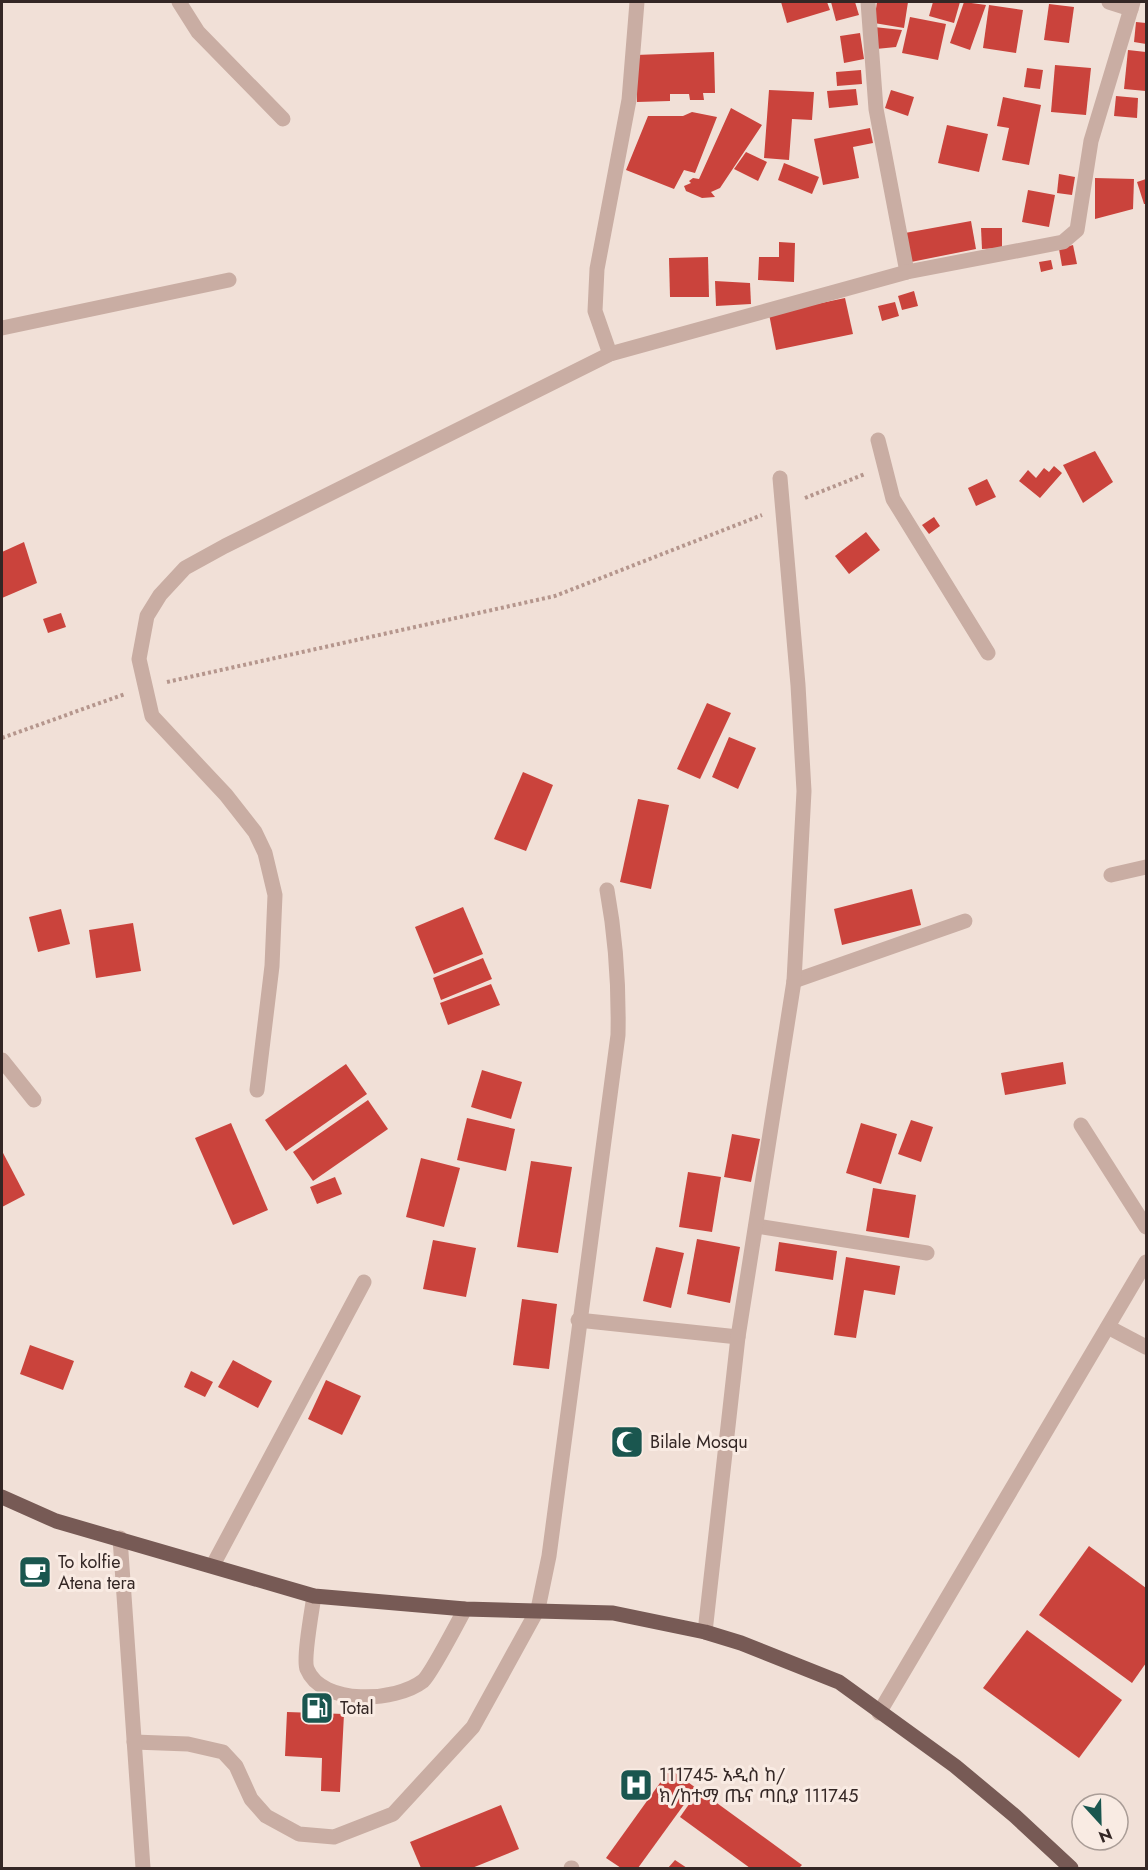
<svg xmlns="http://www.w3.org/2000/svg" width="1148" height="1870" viewBox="0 0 1148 1870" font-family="Jost,'Noto Sans Ethiopic',sans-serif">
<rect width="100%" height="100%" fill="#f1e0d7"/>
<!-- building -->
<g fill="#ca433c">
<polygon points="781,2 827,2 830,10 787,23"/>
<polygon points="831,2 855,2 859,15 836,21"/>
<polygon points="877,2 908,2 904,28 874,23"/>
<polygon points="933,2 960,2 954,23 929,16"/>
<polygon points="964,2 986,5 970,50 950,43"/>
<polygon points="1049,4 1074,7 1069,43 1044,40"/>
<polygon points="989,5 1023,10 1016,53 983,48"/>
<polygon points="910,17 946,24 938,60 902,53"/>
<polygon points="1136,22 1146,23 1146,44 1134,42"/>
<polygon points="874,27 902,30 896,47 876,49"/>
<polygon points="860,33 864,59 844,63 840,36"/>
<polygon points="1128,50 1146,52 1146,91 1124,89"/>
<polygon points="714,52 715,93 703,93 704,100 690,100 689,94 670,94 670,101 637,102 636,55"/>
<polygon points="1055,65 1091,68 1086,115 1051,112"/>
<polygon points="1027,68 1043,70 1040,89 1024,87"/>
<polygon points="861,70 862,84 837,86 836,72"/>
<polygon points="856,89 858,105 829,108 827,91"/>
<polygon points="769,90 814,92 812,120 792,119 789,160 764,158"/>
<polygon points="891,90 914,97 908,116 885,108"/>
<polygon points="1116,96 1138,98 1137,118 1114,116"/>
<polygon points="1003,97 1041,105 1029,165 1002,160 1009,128 997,126"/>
<polygon points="731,108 762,125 720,188 711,192 715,197 702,198 686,191 684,186 691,183 689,181 693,178 699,179"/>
<polygon points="692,112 717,117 695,173 684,170 674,189 626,170 648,116 683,116"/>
<polygon points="947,125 988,134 979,172 938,163"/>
<polygon points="870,128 873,143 853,147 859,178 823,185 814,139"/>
<polygon points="746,152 767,162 758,181 734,169"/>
<polygon points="784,163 819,177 812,194 778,180"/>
<polygon points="1059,174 1075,177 1072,195 1057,193"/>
<polygon points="1095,178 1134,179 1133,209 1095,219"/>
<polygon points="1146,179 1146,204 1144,204 1137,182"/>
<polygon points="1028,190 1055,195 1049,227 1022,222"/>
<polygon points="971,221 976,249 911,262 905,233"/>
<polygon points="981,228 1002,228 1002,248 982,249"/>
<polygon points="779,242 795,243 794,282 758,280 759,257 779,257"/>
<polygon points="1073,245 1077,264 1062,266 1059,249"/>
<polygon points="708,257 709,297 670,297 669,258"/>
<polygon points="1051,260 1053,269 1041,272 1039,262"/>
<polygon points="715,281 750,283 751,304 716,306"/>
<polygon points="914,291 918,306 902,310 898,296"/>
<polygon points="845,298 853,334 776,350 769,314"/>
<polygon points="895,302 899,316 882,321 878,306"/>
<polygon points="1095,451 1113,482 1083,503 1063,465"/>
<polygon points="1054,466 1062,473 1040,498 1019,481 1028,470 1036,478 1044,468 1049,472"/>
<polygon points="987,479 996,497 976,506 968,488"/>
<polygon points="934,517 940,526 929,534 922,525"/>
<polygon points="866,532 880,550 849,574 835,556"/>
<polygon points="24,542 37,583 2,598 2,552"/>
<polygon points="61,613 66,627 48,633 43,619"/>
<polygon points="707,703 731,713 700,779 677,769"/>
<polygon points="729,737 756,748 738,789 712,777"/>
<polygon points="523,772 553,785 526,851 494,839"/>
<polygon points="638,799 669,805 651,889 620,882"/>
<polygon points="912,889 921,925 842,945 834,909"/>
<polygon points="463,907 483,954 434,974 415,927"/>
<polygon points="61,909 70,944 38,952 29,917"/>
<polygon points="133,923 141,971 96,978 89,930"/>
<polygon points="483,958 492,979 441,1000 433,978"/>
<polygon points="491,984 500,1005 448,1025 440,1003"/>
<polygon points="1063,1062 1066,1084 1005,1095 1001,1073"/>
<polygon points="346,1064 367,1094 286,1151 265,1120"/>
<polygon points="482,1070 522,1082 511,1119 471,1107"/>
<polygon points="368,1100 388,1129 313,1181 293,1152"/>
<polygon points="467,1118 515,1129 506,1171 457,1160"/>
<polygon points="911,1120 933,1127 921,1162 898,1154"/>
<polygon points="231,1123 268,1210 233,1225 195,1138"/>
<polygon points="861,1123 897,1134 881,1184 846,1173"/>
<polygon points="732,1134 760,1139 751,1182 724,1177"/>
<polygon points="2,1151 25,1195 2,1207"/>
<polygon points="421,1158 460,1168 444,1227 406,1217"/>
<polygon points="531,1161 572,1167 558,1253 517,1247"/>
<polygon points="688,1172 721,1177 712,1232 679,1227"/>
<polygon points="335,1177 342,1194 317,1204 310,1187"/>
<polygon points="873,1188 916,1195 909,1238 866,1231"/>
<polygon points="697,1239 740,1247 730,1303 687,1294"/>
<polygon points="433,1240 476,1248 466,1297 423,1289"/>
<polygon points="779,1242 837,1251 833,1280 775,1271"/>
<polygon points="656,1247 684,1253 671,1308 643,1301"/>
<polygon points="846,1257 900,1266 895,1295 864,1290 856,1338 834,1335"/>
<polygon points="522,1299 557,1304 549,1369 513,1365"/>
<polygon points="30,1345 74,1361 63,1390 20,1374"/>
<polygon points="233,1360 272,1381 258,1408 218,1387"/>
<polygon points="191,1371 213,1382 205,1397 184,1387"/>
<polygon points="326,1380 361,1396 342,1435 308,1419"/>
<polygon points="1089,1546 1146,1588 1146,1663 1132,1683 1039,1615"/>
<polygon points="1027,1630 1122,1700 1079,1758 983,1688"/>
<polygon points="287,1712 344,1714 340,1792 321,1791 322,1758 285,1756"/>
<polygon points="670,1769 696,1788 638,1868 621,1868 606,1858"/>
<polygon points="699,1790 802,1865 799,1868 750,1868 680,1817"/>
<polygon points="501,1805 519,1849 472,1868 421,1868 410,1842"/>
<polygon points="675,1860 687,1868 668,1868"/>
</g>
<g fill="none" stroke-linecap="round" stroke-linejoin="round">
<!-- path -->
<g stroke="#b5968d" stroke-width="4" stroke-dasharray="3 3" stroke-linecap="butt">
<polyline points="805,498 865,474"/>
<polyline points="167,682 555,596 762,515"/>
<polyline points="2,738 125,694"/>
</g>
<!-- service -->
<g stroke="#c9ada3" stroke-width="15">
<path d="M314 1596C312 1610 303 1659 307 1669 322 1706 396 1702 423 1681 431 1674 458 1622 465 1609"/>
<polyline points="134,1742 188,1744 223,1752 236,1766 251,1799 266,1816 299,1834 334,1837 393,1814 473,1727 538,1609"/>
<polyline points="571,1868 572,1868"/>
</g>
<!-- minor -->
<g stroke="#c9ada3" stroke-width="15">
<polyline points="179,2 198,32 283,119"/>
<polyline points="868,2 876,109 907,272"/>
<polyline points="1109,2 1131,9"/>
<polyline points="2,328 229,280"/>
<polyline points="610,354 595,311 597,269 629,100 637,2"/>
<polyline points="878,440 893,499 988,653"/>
<polyline points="1111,875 1146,867"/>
<polyline points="794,981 965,921"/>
<polyline points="2,1060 34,1100"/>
<polyline points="257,1090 272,966 275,895 265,853 255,832 226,795 152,716 139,659 147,616 160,595 185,568 225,546 610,354 907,272 1063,242 1077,230 1091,141 1133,2"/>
<polyline points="1081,1125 1146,1227"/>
<polyline points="756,1226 927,1253"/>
<polyline points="578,1320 738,1337"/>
<polyline points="1108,1327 1146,1347"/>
<polyline points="120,1538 143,1868"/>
<polyline points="213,1565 364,1282"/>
<path d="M538 1609 549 1556 618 1035C619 985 616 939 607 890"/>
<polyline points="705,1632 738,1337 794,981 804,791 798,685 780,478"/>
<polyline points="879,1713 1146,1262"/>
</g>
<!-- primary -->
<polyline stroke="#775a55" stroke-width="15" points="2,1497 56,1521 314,1596 465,1609 613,1613 705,1632 741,1643 839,1682 955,1766 1015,1816 1071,1868"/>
</g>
<!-- icons -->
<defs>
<g id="mosque-square" transform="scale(1.725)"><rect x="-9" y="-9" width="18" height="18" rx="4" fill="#1a564f" stroke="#f9ebe3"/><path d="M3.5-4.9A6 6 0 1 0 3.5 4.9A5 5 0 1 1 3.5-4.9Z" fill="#fff"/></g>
<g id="cafe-square" transform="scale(1.725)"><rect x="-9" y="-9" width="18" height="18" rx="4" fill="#1a564f" stroke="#f9ebe3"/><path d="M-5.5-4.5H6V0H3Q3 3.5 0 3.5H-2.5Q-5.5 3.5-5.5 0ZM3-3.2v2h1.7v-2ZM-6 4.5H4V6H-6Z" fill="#fff"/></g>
<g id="fuel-square" transform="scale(1.725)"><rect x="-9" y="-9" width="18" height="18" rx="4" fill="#1a564f" stroke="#f9ebe3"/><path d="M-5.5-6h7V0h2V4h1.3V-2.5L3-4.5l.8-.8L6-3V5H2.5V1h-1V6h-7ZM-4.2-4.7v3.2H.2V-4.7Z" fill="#fff"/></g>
<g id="hospital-square" transform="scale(1.725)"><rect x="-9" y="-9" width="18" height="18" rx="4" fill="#1a564f" stroke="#f9ebe3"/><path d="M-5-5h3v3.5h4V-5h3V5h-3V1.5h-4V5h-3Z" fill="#fff"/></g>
</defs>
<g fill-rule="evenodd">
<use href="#mosque-square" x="627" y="1442"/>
<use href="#cafe-square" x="35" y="1572"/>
<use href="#fuel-square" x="317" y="1708"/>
<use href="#hospital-square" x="636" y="1785"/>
</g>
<g text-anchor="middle" stroke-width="6" stroke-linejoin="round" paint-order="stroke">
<!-- poi labels -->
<g font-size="18" fill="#342725" stroke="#f9ebe3" text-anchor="start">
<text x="650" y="1448">Bilale Mosqu</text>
<text x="58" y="1568">To kolfie<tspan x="58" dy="21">Atena tera</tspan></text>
<text x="340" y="1714">Total</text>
<text x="659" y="1781">111745- አዲስ ከ/<tspan x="659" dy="21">ክ/ከተማ ጤና ጣቢያ 111745</tspan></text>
</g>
</g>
<!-- border -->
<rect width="1148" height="1870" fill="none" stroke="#342725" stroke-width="6"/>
<!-- north arrow -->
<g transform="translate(1100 1822) rotate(158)"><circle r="28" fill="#f9ebe3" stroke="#aa9d97" stroke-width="1.5"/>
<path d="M0-4.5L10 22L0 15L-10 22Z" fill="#1a564f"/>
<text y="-9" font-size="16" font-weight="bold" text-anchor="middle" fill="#342725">N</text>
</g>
</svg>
